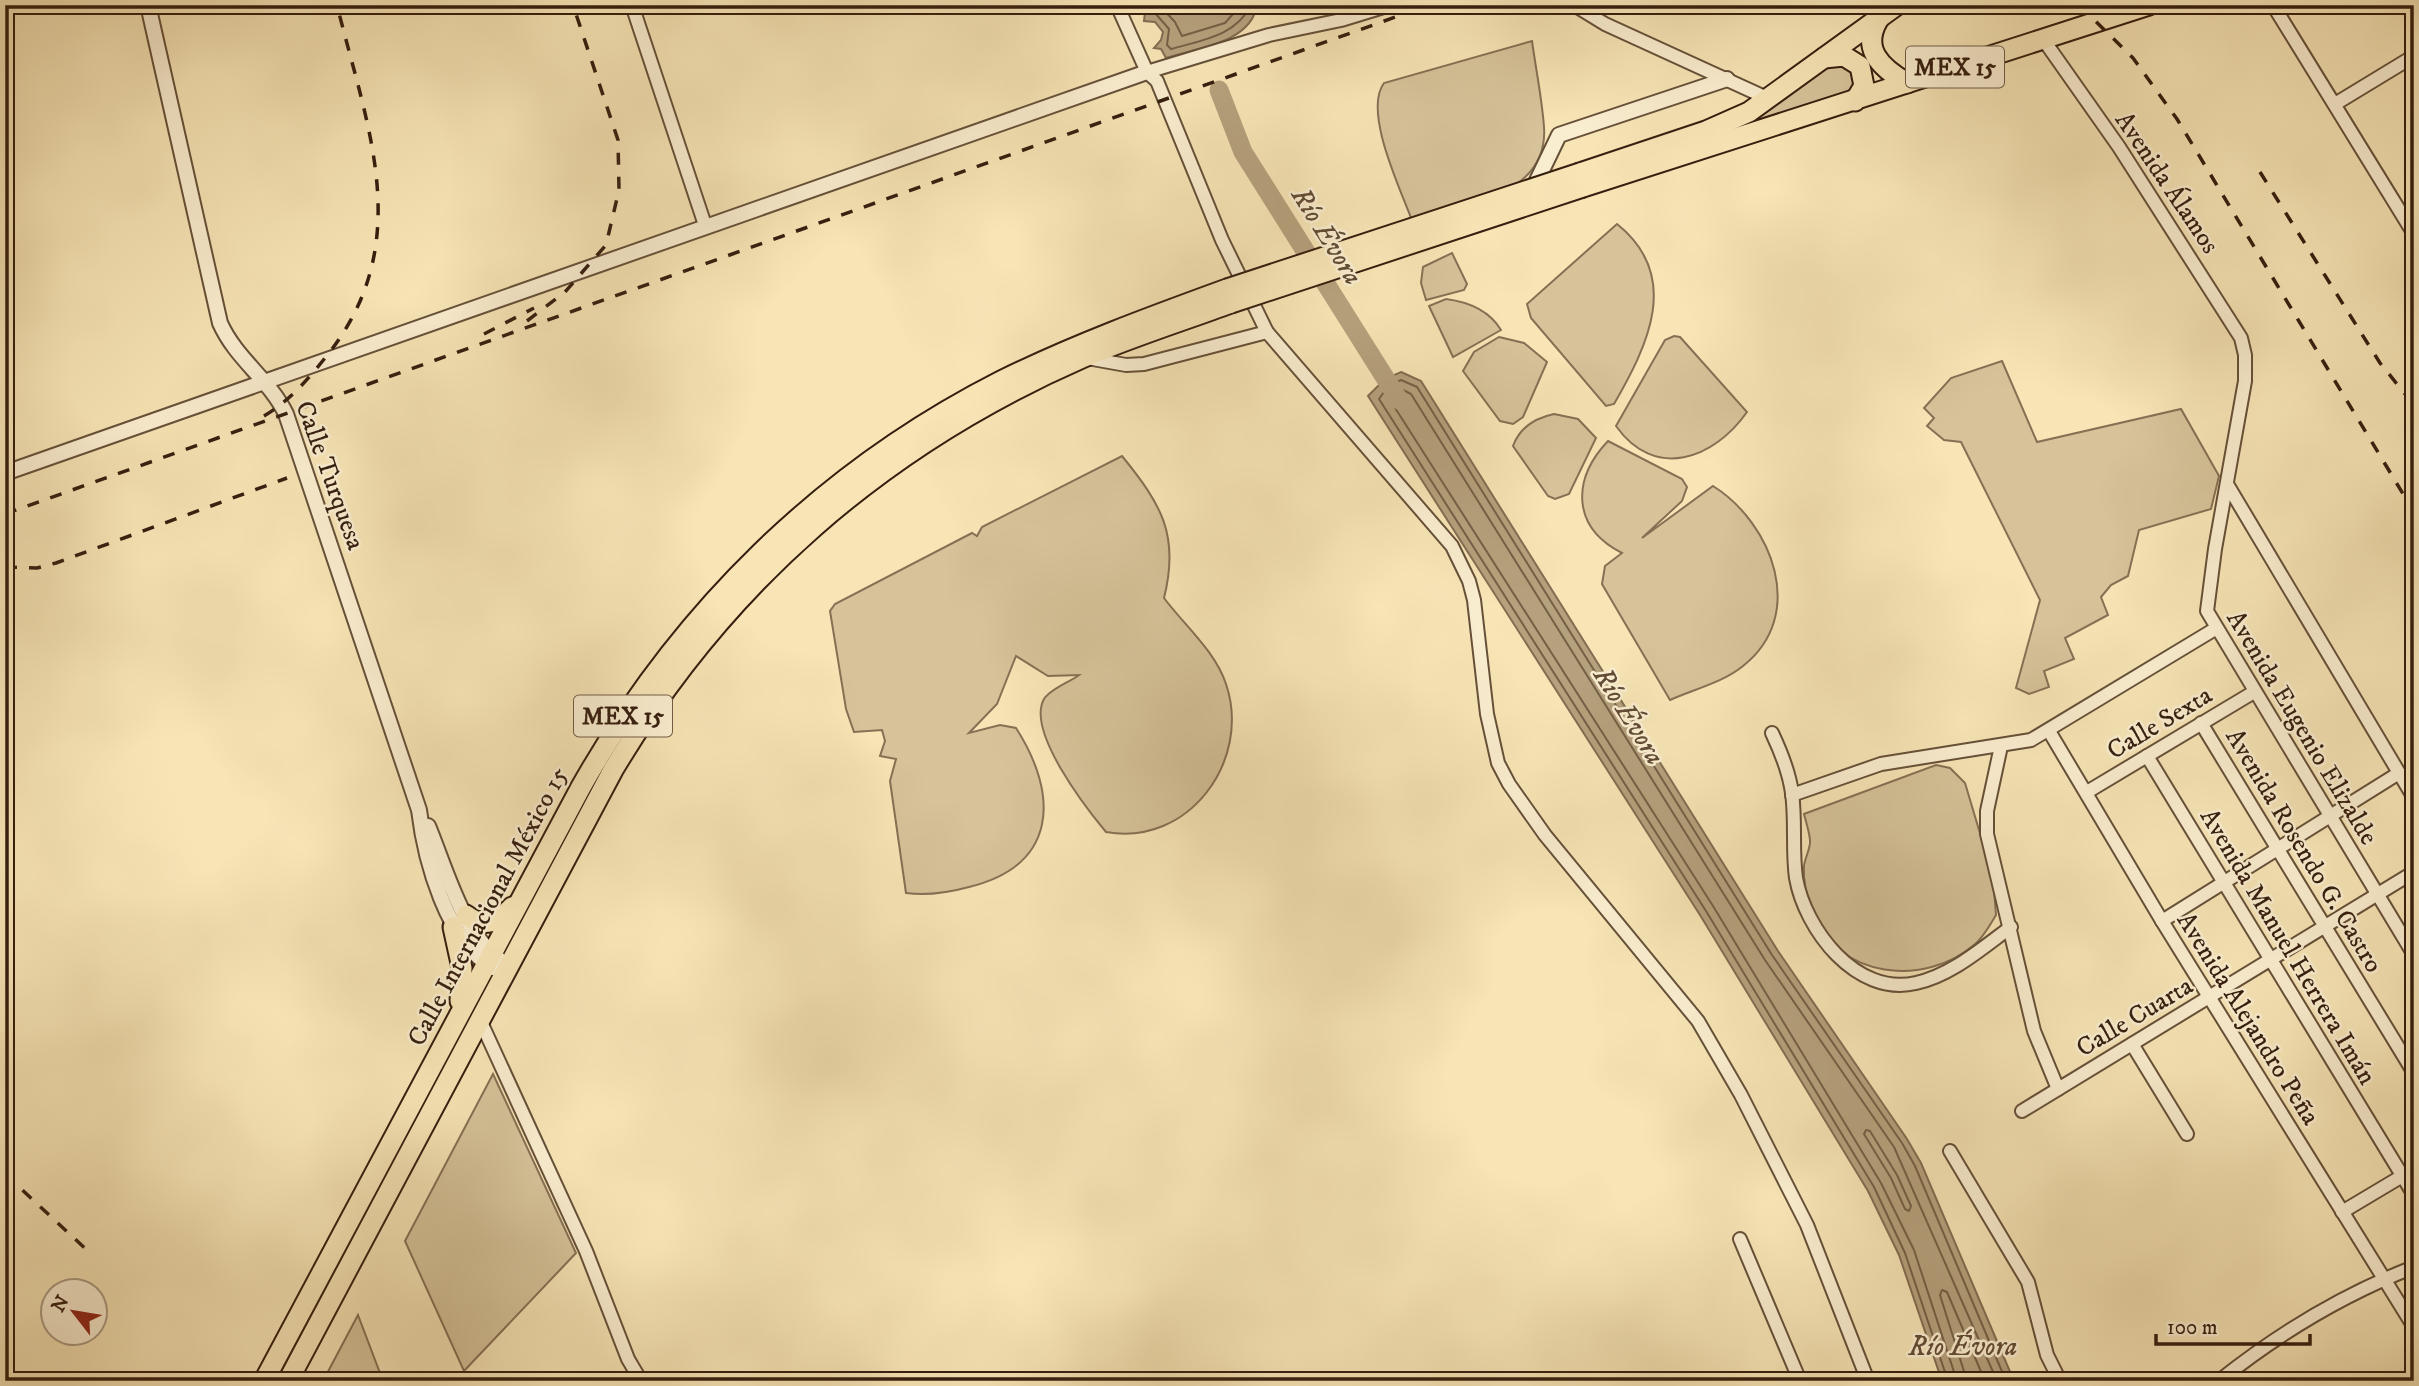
<svg xmlns="http://www.w3.org/2000/svg" width="2419" height="1386" viewBox="0 0 2419 1386" font-family="'IM FELL DW Pica',serif">
<rect width="100%" height="100%" fill="#f7e5b6"/>
<filter id="stains"><feTurbulence type="fractalNoise" baseFrequency=".00286" numOctaves="4"/><feColorMatrix values="0 0 0 0 .2 0 0 0 0 .09 0 0 0 0 .02 0 0 0 .5 -.17"/></filter>
<radialGradient id="worn" r=".72"><stop offset=".6" stop-color="#630" stop-opacity="0"/><stop offset="1" stop-color="#630" stop-opacity=".3"/></radialGradient>
<!-- green -->
<g fill="#d6c39a" stroke="#867054" stroke-width="2">
<path d="M1532 41C1536 70 1542 99 1544 127 1549 198 1461 205 1411 218 1400 188 1363 111 1384 83Z"/>
<polygon points="1835,60 1856,71 1853,93 1736,133"/>
<path d="M1617 224C1682 276 1648 345 1614 404L1606 406 1531 318 1527 304Z"/>
<polygon points="1452,253 1467,284 1464,290 1426,300 1421,283 1423,267"/>
<path d="M1446 299C1469 302 1489 310 1501 330L1453 357 1429 306Z"/>
<path d="M1674 336 1680 337 1747 412C1714 459 1655 481 1616 426L1665 340Z"/>
<polygon points="1499,337 1524,343 1547,362 1523,417 1513,424 1500,421 1463,371 1474,352"/>
<polygon points="2002,361 2037,442 2181,409 2219,476 2211,509 2139,530 2128,576 2111,585 2101,597 2108,615 2065,638 2074,659 2044,671 2049,687 2029,694 2016,688 2040,600 1961,442 1944,440 1927,426 1934,418 1924,408 1951,378"/>
<path d="M1554 414 1578 419 1596 438 1569 494 1555 499 1548 496 1513 446C1520 427 1535 418 1554 414Z"/>
<path d="M1608 441 1682 479 1687 487 1682 501 1642 538 1713 486C1772 523 1808 615 1743 666 1724 682 1692 690 1670 700L1602 584 1605 566 1622 553C1571 527 1572 479 1608 441Z"/>
<path d="M1122 456C1161 504 1180 535 1164 598 1185 626 1215 651 1226 684 1252 761 1188 847 1106 832 1086 808 1026 731 1044 699 1050 689 1070 682 1079 675L1048 676 1016 656 997 704 969 733 1000 725 1016 728C1059 795 1058 865 969 887 947 893 928 896 906 893L890 781 896 759 880 756 885 741 882 730 854 732 846 709 830 611 835 604 972 533 977 536 982 527Z"/>
<path d="M1936 765 1950 768 1965 783 1993 877 1996 915C1990 925 1983 938 1974 945 1925 987 1838 979 1813 913 1807 898 1803 881 1804 866 1805 857 1811 848 1810 840 1809 831 1806 822 1804 814Z"/>
<polygon points="493,1074 576,1253 464,1371 405,1241"/>
<polygon points="358,1315 383,1381 323,1381"/>
</g>
<!-- water -->
<g fill="#b5a17d" stroke="#826d51" stroke-width="2">
<path d="M1257 5C1251 43 1197 48 1166 58L1161 49 1154 48 1161 40 1163 32 1155 22 1144 21 1145 12 1137 6Z"/>
<polygon points="1401,372 1421,381 1778,951 1907,1139 1921,1163 2014,1381 1942,1381 1899,1255 1868,1191 1700,915 1368,396 1385,379"/>
</g>
<g fill="none" stroke-linecap="round" stroke-linejoin="round">
<!-- shore -->
<g stroke="#756046" stroke-width="2">
<path d="M1148 5 1169 29 1167 45 1171 49C1202 40 1236 36 1251 5"/>
<polyline points="1159,5 1175,22 1182,36 1225,23 1241,5"/>
<polygon points="1866,1130 1870,1131 1897,1175 1911,1206 1909,1211 1905,1209 1891,1178 1864,1134"/>
<polyline points="1948,1381 1905,1253 1874,1187 1706,911 1379,399 1389,385 1401,380 1417,387 1772,955 1902,1143 1915,1166 2006,1381"/>
<polyline points="1957,1381 1914,1250 1881,1183 1713,906 1390,400 1395,392 1401,389 1411,394 1765,960 1894,1147 1997,1381"/>
<polyline points="1967,1381 1940,1295 1942,1290 1947,1292 1985,1381"/>
</g>
<!-- river -->
<polyline stroke="#b5a17d" stroke-width="19" points="1219,90 1243,152 1399,400"/>
<!-- minor casing -->
<g stroke="#665039" stroke-width="16">
<g id="minor">
<polyline points="632,5 705,225"/>
<polyline points="1117,5 1147,72 1157,81 1222,240 1267,332 1452,546 1469,581 1474,600 1487,714 1498,763 1509,784 1545,835 1698,1021 1741,1095 1807,1225 1868,1381"/>
<polyline points="1574,5 1605,24 1769,99"/>
<polyline points="2273,5 2414,234"/>
<polyline points="2043,39 2119,147 2241,338 2245,355 2245,381 2215,549 2207,611 2414,955"/>
<polyline points="1147,72 1269,35 1341,20 1390,5"/>
<polyline points="2335,104 2414,56"/>
<polyline points="1087,358 1126,365 1144,364 1267,332"/>
<polyline points="2227,484 2414,798"/>
<polyline points="2201,723 2414,1073"/>
<polyline points="2049,731 2162,921 2414,1327"/>
<path d="M1772 733C1781 752 1789 771 1792 793 1796 821 1792 850 1796 878 1805 929 1856 997 1916 983 1952 975 1982 948 2011 927"/>
<polyline points="2001,746 1987,811 1987,834 2034,1031 2058,1089"/>
<polyline points="2147,756 2414,1195"/>
<polyline points="2087,792 2254,692"/>
<polyline points="1792,795 1881,764 2031,740 2215,629"/>
<polyline points="2162,921 2399,773"/>
<polyline points="480,1020 586,1251 628,1359 641,1381"/>
<polyline points="2132,1044 2187,1134"/>
<polyline points="2022,1111 2414,872"/>
<polyline points="1950,1151 2028,1282 2047,1355 2060,1381"/>
<polyline points="2342,1212 2414,1169"/>
<polyline points="1740,1239 1800,1381"/>
<path d="M2219 1381C2279 1333 2342 1295 2414 1267"/>
</g>
</g>
<!-- tertiary casing -->
<g stroke="#665039" stroke-width="18">
<g id="tertiary">
<path d="M148 5 220 323C236 359 269 379 286 414L419 810C425 860 447 943 494 968"/>
<polyline points="1533,189 1559,135 1727,79"/>
<polyline points="5,473 1147,72"/>
<path d="M428 826C444 864 463 934 498 958"/>
</g>
</g>
<!-- primary casing -->
<g stroke="#351e0f" stroke-width="23">
<g id="primary">
<path d="M1880 17C1859 48 1881 68 1907 83"/>
<polyline points="1824,58 1844,56 1860,66 1864,86 1855,101"/>
<polyline points="1580,173 1706,131 1749,112 1897,5"/>
<polyline points="1583,187 2149,5"/>
<path d="M466 915C484 929 499 922 512 907"/>
<polyline points="453,927 462,968 460,1001"/>
<path d="M264 1381 581 787C680 612 822 472 1001 381 1074 345 1150 317 1227 289"/>
<path d="M288 1381 613 770C724 583 883 445 1082 358 1131 337 1182 321 1231 303"/>
</g>
</g>
<!-- minor -->
<use href="#minor" stroke="#faeed0" stroke-width="12"/>
<!-- tertiary -->
<use href="#tertiary" stroke="#faeed0" stroke-width="14"/>
<!-- primary -->
<use href="#primary" stroke="#f7e5b6" stroke-width="19"/>
<!-- rail -->
<g stroke="#351e0f" stroke-width="3.5" stroke-dasharray="12 12" stroke-linecap="butt">
<polyline points="2079,5 2133,58 2177,119 2414,512"/>
<polyline points="2260,172 2380,363 2414,405"/>
<polyline points="527,321 565,292 606,245 619,190 618,140 573,5"/>
<polyline points="484,334 534,308"/>
<path d="M264 416C291 400 310 377 329 353 416 241 367 127 337 5"/>
<polyline points="5,514 1429,5"/>
<polyline points="5,567 37,568 56,563 287,478"/>
<polyline points="5,1174 89,1252"/>
</g>
<!-- primary-bridge casing -->
<g stroke="#351e0f" stroke-width="23" stroke-linecap="butt">
<g id="primary-bridge">
<polyline points="1227,289 1580,173"/>
<polyline points="1231,303 1583,187"/>
</g>
</g>
<!-- primary-bridge -->
<use href="#primary-bridge" stroke="#f7e5b6" stroke-width="19"/>
</g>
<g text-anchor="middle" stroke-width="5" stroke-linejoin="round" paint-order="stroke">
<!-- shield labels -->
<g fill="#faeed0" stroke="#705c49" stroke-width="2">
<rect x="1906" y="46.5" width="98" height="41" rx="5"/>
<rect x="574" y="695.5" width="98" height="41" rx="5"/>
</g>
<g font-size="24" font-weight="bold" fill="#351e0f">
<text x="1955" y="75">MEX 15</text>
<text x="623" y="724">MEX 15</text>
</g>
<!-- street labels -->
<g font-size="26" fill="#351e0f" stroke="#faeed0">
<text transform="translate(2168 182) rotate(56)" y="9">Avenida Álamos</text>
<text transform="translate(331 475) rotate(70)" y="9">Calle Turquesa</text>
<text transform="translate(2159 722) rotate(-31)" y="9">Calle Sexta</text>
<text transform="translate(2303 727) rotate(59)" y="9">Avenida Eugenio Elizalde</text>
<text transform="translate(2305 850) rotate(59)" y="9">Avenida Rosendo G. Castro</text>
<text transform="translate(487 906) rotate(-62)" y="9">Calle Internacional México 15</text>
<text transform="translate(2289 946) rotate(59)" y="9">Avenida Manuel Herrera Imán</text>
<text transform="translate(2134 1016) rotate(-31)" y="9">Calle Cuarta</text>
<text transform="translate(2249 1018) rotate(58)" y="9">Avenida Alejandro Peña</text>
</g>
<!-- water labels -->
<g font-size="28" font-style="italic" fill="#624c36" stroke="#faeed0">
<text transform="translate(1328 235) rotate(58)" y="10">Río Évora</text>
<text transform="translate(1630 715) rotate(58)" y="10">Río Évora</text>
<text x="1963" y="1355">Río Évora</text>
</g>
</g>
<!-- margin -->
<rect width="2419" height="1386" fill="none" stroke="#f7e5b6" stroke-width="28"/>
<rect x="7" y="7" width="2405" height="1372" fill="none" stroke="#351e0f" stroke-width="3.5"/>
<rect x="14" y="14" width="2391" height="1358" fill="none" stroke="#351e0f" stroke-width="2"/>
<!-- north arrow -->
<g transform="translate(74 1312) rotate(301)"><circle r="33" fill="#faeed0" stroke="#ab9b83" stroke-width="2"/>
<path d="M0-5L12 26L0 18L-12 26Z" fill="#8f2418"/>
<text y="-10" font-size="19" font-weight="bold" text-anchor="middle" fill="#351e0f">N</text>
</g>
<!-- scale -->
<path d="M2156 1334v10h154v-10" fill="none" stroke="#351e0f" stroke-width="3.5"/>
<text x="2167" y="1334" font-size="21" fill="#351e0f" stroke="#faeed0" stroke-width="5" paint-order="stroke">100 m</text>
<rect width="100%" height="100%" filter="url(#stains)"/>
<rect width="100%" height="100%" fill="url(#worn)"/>
</svg>
